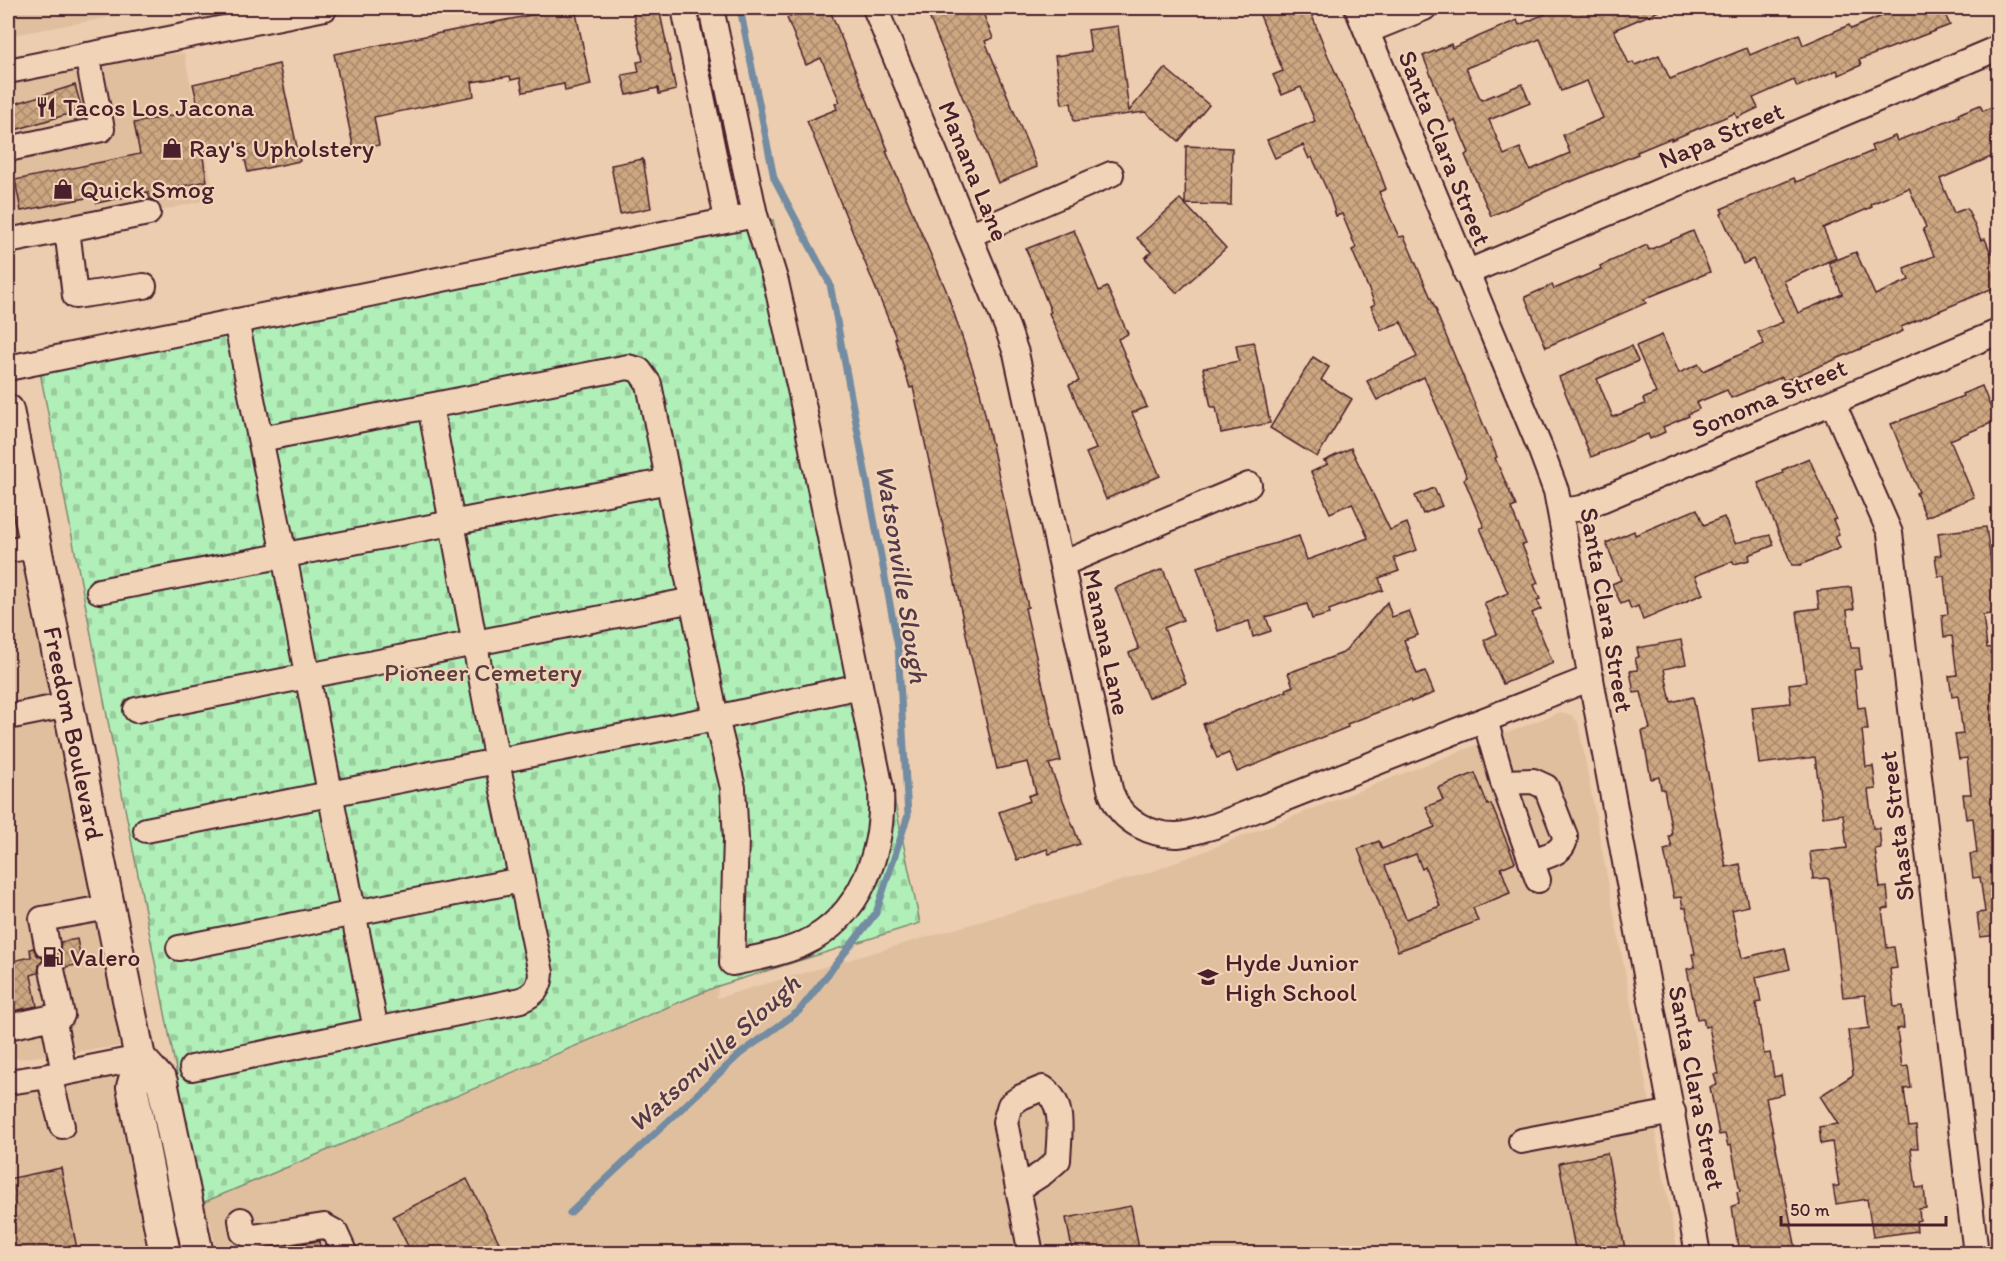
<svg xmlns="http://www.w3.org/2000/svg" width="2006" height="1261" viewBox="0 0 2006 1261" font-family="Itim,sans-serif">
<defs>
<pattern id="cemetery-stones" width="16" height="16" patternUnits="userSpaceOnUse" patternTransform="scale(1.5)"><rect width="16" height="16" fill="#b0f0b8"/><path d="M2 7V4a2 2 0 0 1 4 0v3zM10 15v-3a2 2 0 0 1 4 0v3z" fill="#99cd9e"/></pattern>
<pattern id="building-cross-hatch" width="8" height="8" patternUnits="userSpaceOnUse" patternTransform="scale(1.5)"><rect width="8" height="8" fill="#cda781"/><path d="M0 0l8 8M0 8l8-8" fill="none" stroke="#a8876a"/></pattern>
</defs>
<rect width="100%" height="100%" fill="#eccdaf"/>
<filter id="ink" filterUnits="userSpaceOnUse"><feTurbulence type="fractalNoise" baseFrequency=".0167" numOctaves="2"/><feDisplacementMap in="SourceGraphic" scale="12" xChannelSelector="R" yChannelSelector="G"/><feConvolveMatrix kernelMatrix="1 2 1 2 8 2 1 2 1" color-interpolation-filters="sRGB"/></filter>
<g filter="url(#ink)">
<!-- built -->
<g fill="#e0bf9f">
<polygon points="8,8 159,8 8,36"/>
<polygon points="184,53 215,198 22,244 8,202 8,68"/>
<polygon points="8,503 129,1045 8,1060"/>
<polygon points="1558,713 1571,715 1578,722 1678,1253 217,1254 210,1221 202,1203 718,986 717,998 1151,872"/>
<polygon points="125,1059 158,1253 8,1254 8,1094"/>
</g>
<!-- cemetery -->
<polygon fill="url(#cemetery-stones)" stroke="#7d8872" stroke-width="1.5" points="773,220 920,923 718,986 202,1203 40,372"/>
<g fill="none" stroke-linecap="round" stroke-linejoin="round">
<!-- stream -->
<polyline stroke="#738ca2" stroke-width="7" points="570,1213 740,1054 799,1011 876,913 908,815 898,647 830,284 774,178 740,8"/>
</g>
<!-- building -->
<g fill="url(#building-cross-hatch)" stroke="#4a1f2b" stroke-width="1.5" fill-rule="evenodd">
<polygon points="567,8 575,8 591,85 565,91 564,84 523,92 520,78 511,80 510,76 472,82 474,96 374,117 379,145 354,150 334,54"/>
<polygon points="632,8 659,8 676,90 659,94 658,88 627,95 622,75 639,72 637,62 643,61"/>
<polygon points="813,8 829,8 888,150 886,151 946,290 979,387 1028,607 1025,608 1037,661 1061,761 1049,764 1080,844 1049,854 1047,849 1017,860 999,812 1030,801 1028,796 1036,793 1028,762 997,769 968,643 913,387 910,388 895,339 896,338 807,121 837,109 835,104 840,102 821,58 806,65 787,18"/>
<polygon points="938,8 981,8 993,38 985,41 1037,167 998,183 927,12"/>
<polygon points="1257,8 1309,8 1328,56 1378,167 1386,189 1379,192 1399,237 1404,236 1437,312 1436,312 1497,457 1495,458 1516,506 1511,508 1526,544 1522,545 1538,583 1534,585 1540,599 1537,600 1541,609 1532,613 1553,663 1503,684 1484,640 1497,634 1484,603 1508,593 1480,528 1484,527 1464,479 1467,477 1424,377 1377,400 1367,381 1417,357 1401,322 1381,330 1371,306 1375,304 1352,250 1356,248 1342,214 1336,216 1330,197 1312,157 1309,159 1303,145 1275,158 1267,140 1315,121 1301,87 1282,95 1273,75 1283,71"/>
<path d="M1559 8H1666L1614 30 1629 64 1633 62 1635 65 1659 55 1670 79 1747 48 1750 55 1799 34 1803 45 1849 25 1851 29 1891 12 1889 8H1942L1950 25 1859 60 1861 65 1839 75 1837 70 1797 87 1794 80 1753 98 1758 108 1737 118 1735 113 1671 140V138L1637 152 1638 154 1570 182 1569 181 1491 216 1465 155 1469 153 1455 120 1450 122 1423 56 1451 44 1452 48 1517 20 1519 25ZM1540 39 1561 91 1587 81 1603 118 1563 135 1570 153 1530 170 1520 148 1504 155 1489 120 1530 103 1522 84 1481 100 1466 68Z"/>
<polygon points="1118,26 1129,111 1165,68 1209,105 1179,141 1145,112 1074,121 1071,103 1062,104 1055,56 1091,51 1088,30"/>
<polygon points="279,64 300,161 248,172 241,144 202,152 207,181 178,187 180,196 154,200 150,199 148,192 97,203 96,196 21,211 15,180 140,154 134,123 199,110 193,84"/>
<polygon points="75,85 82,110 15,130 8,106"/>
<path d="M1998 104V154L1940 179 1954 213 1967 208 1981 240 1985 239 1991 253 1998 250V286L1901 327 1903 331 1784 381 1782 377 1731 398 1727 390 1696 403 1699 409 1688 414 1689 416 1663 427 1665 432 1650 439 1648 434 1591 457 1559 377 1631 346 1638 361 1597 379 1613 417 1645 404 1643 399 1656 393 1636 346 1662 335 1679 373 1699 364 1703 371 1764 344 1758 332 1783 322 1753 259 1743 264 1721 214 1723 213 1721 209 1794 178 1796 182 1842 164 1873 151 1871 146 1895 136 1897 141 1959 116 1958 114 1980 105 1983 111ZM1909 188 1926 227 1923 229 1934 256 1904 268 1909 280 1875 295 1856 252 1829 263 1842 294 1798 313 1784 281 1836 258 1823 228 1872 207 1871 204Z"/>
<polygon points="1186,146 1232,148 1231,205 1185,204 1226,248 1177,293 1145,258 1151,252 1137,238 1180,199 1185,204"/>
<polygon points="643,159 651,208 620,214 611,165"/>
<polygon points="1074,230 1099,291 1107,287 1128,334 1118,339 1147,407 1132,413 1160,476 1106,499 1086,453 1096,449 1069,385 1079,381 1049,313 1051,312 1026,249"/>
<polygon points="1693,231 1710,272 1644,299 1646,303 1546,347 1525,297 1552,285 1554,289 1601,269 1600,266 1647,245 1649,250"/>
<polygon points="1254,342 1270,423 1221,433 1216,407 1211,407 1203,368 1239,361 1236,345"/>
<polygon points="1313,357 1329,367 1321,380 1352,399 1317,457 1270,428"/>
<polygon points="1982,386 1996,421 1950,440 1974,497 1926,517 1916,493 1919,492 1891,424 1963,396 1962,394"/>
<polygon points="1351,448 1390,530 1407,523 1417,550 1394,558 1399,571 1379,578 1383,590 1329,610 1330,614 1312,619 1307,604 1266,617 1271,631 1253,637 1249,621 1218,631 1197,567 1299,536 1307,560 1368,538 1352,503 1330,513 1311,472 1328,464 1324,461"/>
<polygon points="1809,458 1836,519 1833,520 1839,534 1835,536 1840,548 1800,565 1792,565 1758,483 1783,473 1782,470"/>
<polygon points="1434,488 1442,506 1423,514 1415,496"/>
<polygon points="1697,509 1704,525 1724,517 1735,543 1770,535 1774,545 1749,555 1750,560 1734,564 1733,561 1695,576 1703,594 1643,620 1638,606 1631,609 1628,601 1621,604 1612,584 1621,580 1606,543 1634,531 1635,535"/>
<polygon points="1986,527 1998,613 1983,615 1987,648 1998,647 1998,935 1980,937 1977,913 1985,912 1980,877 1973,878 1970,854 1977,853 1973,818 1966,819 1963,794 1971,794 1967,758 1959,759 1955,735 1963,734 1958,696 1952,697 1949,676 1957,675 1952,636 1944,637 1942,615 1948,614 1944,576 1938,576 1935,556 1941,555 1938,533"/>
<polygon points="1163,569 1183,620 1164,628 1186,683 1148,698 1129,653 1139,649 1115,588"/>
<polygon points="1851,587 1854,609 1847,610 1851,648 1859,648 1861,669 1854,670 1858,708 1865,707 1868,730 1862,730 1866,767 1873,766 1876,789 1868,790 1873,828 1879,828 1881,848 1875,849 1880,888 1887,887 1889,908 1882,909 1887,948 1894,947 1897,968 1890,969 1894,1007 1902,1006 1904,1028 1897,1029 1902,1067 1908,1066 1911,1088 1904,1089 1909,1127 1916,1126 1918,1148 1911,1148 1916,1188 1924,1187 1926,1208 1919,1209 1920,1220 1916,1221 1917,1231 1873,1237 1867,1199 1836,1204 1833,1186 1839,1186 1832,1142 1821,1144 1819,1127 1838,1124 1820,1096 1853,1075 1848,1031 1869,1028 1865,995 1843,997 1829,878 1813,879 1810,852 1847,848 1843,814 1823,817 1815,757 1759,764 1752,707 1791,703 1789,684 1806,682 1797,611 1819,608 1817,591"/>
<polygon points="1387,602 1392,617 1409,611 1418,635 1404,640 1417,674 1425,671 1434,693 1411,702 1410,700 1347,724 1348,727 1237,772 1229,753 1217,758 1203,724 1287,691 1286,689 1293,686 1288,673 1343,653"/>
<polygon points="1681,640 1686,664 1664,669 1671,702 1693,697 1726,867 1740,864 1748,906 1732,910 1742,958 1785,948 1790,969 1756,977 1761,1002 1756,1003 1764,1054 1770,1053 1774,1077 1781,1075 1784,1094 1766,1098 1797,1254 1739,1254 1732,1206 1739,1204 1737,1192 1740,1191 1731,1145 1728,1146 1725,1134 1719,1135 1710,1087 1717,1085 1714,1074 1718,1074 1709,1026 1705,1027 1703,1018 1697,1019 1687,969 1695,967 1692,954 1695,954 1686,908 1683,908 1681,897 1674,898 1664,850 1672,848 1669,836 1672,835 1671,826 1664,789 1661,789 1659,777 1651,779 1642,731 1650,729 1641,692 1634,693 1630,671 1638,670 1635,658 1639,657 1637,648"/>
<path d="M1475 773 1488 805 1491 804 1515 862 1501 868 1510 893 1473 908 1478 921 1398 951 1358 849 1379 841 1382 849 1435 827 1426 807 1443 800 1438 788ZM1416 854 1422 869 1425 867 1440 906 1406 919 1385 866Z"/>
<polygon points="77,939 82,964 66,967 62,960 55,956 60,950 61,942"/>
<polygon points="33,948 37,955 44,959 39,965 38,973 31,975 37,1006 8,1012 8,962 31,957 30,949"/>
<polygon points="1607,1153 1626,1254 1576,1254 1559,1163"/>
<polygon points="61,1168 78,1254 8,1254 8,1179"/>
<polygon points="467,1179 505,1254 412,1254 393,1216"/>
<polygon points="1131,1206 1140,1254 1073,1254 1066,1218"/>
<polygon points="319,1241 321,1254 266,1254 266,1249"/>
</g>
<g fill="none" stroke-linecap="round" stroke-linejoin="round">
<!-- minor casing -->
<g stroke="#4a1f2b" stroke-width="28">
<g id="minor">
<polyline points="684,8 727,219"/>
<path d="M875 8 1007 327 1016 353 1108 779C1109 785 1110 792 1113 797 1122 822 1153 836 1178 835 1190 834 1203 829 1215 826L1591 678"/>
<polyline points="1357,8 1540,448 1556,491 1698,1254"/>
<polyline points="1367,31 1424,8"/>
<polyline points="8,71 325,8"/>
<polyline points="8,149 102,129 87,55"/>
<polyline points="67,229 75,296 144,286"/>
<polyline points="969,235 1111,174"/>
<polyline points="8,241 148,213"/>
<polyline points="1466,273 1998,48"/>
<polyline points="236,321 284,555 376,1030"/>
<polyline points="8,368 755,215"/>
<polyline points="1833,403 1890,533 1976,1254"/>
<path d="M261 439 628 367 639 370 649 384 716 718 733 788 736 839 732 963C756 958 780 954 803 944 862 917 884 850 881 789L801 394 776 282 755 215 711 8"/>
<polyline points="1561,511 1582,508 1594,503 1998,332"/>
<polyline points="8,550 36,546"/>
<polyline points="1062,564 1249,485"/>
<polyline points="99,591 669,481"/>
<polyline points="136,710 693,600"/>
<polyline points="8,717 68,705"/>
<polyline points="1485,720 1503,782 1538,880"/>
<path d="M1503 782 1533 781 1546 787 1565 836C1565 854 1545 856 1531 861"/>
<polyline points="146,830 716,718 860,686"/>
<polyline points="47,945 42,919 109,907"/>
<polyline points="179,948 521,880"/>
<polyline points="52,970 62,1015 53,1017"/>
<polyline points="8,1027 53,1017 64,1073"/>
<path d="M192 1068 521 1000C535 994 540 988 541 973L497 762 430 406"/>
<polyline points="49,1076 62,1126"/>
<polyline points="8,1082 49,1076 140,1058"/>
<polyline points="1521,1141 1673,1112"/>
<path d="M1018 1189 1043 1173 1058 1160C1059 1134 1066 1104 1043 1088L1021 1097 1010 1105 1005 1122 1031 1254"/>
<polyline points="241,1220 243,1232 253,1237 324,1226 335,1232 345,1254"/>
</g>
</g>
<!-- major casing -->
<g stroke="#4a1f2b" stroke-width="34">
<g id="major">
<path id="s1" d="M8 410 140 1058 132 1087 165 1254"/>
<polyline points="140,1058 162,1082 198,1254"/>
</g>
</g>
<!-- minor -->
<use href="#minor" stroke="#f1d4b8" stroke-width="24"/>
<!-- major -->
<use href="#major" stroke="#f1d4b8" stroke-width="30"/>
</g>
</g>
<!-- icons -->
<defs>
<g id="restaurant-bare" transform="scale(1.62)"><path d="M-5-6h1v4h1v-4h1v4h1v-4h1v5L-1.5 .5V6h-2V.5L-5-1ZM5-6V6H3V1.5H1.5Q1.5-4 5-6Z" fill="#4a1f2b" stroke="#f1d4b8" stroke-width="2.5" paint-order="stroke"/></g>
<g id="shop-bare" transform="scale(1.62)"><path d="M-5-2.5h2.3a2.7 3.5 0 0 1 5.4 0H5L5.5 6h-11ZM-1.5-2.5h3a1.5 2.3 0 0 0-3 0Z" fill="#4a1f2b" stroke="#f1d4b8" stroke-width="2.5" paint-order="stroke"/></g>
<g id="fuel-bare" transform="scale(1.62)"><path d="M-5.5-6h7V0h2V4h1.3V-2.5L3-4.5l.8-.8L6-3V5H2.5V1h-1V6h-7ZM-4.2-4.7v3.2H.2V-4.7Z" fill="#4a1f2b" stroke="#f1d4b8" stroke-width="2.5" paint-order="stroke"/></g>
<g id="school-bare" transform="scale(1.62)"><path d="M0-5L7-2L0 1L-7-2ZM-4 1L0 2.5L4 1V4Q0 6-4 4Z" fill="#4a1f2b" stroke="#f1d4b8" stroke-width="2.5" paint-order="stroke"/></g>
</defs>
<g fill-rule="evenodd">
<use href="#restaurant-bare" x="46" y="107"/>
<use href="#shop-bare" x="172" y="148"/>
<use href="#shop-bare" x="63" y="189"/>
<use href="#fuel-bare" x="53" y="957"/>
<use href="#school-bare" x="1208" y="977"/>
</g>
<g text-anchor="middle" stroke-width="4.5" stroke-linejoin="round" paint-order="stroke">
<!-- poi labels -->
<g font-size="26" fill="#4a1f2b" stroke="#f1d4b8" text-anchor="start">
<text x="63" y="116">Tacos Los Jacona</text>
<text x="189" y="157">Ray's Upholstery</text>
<text x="80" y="198">Quick Smog</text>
<text x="70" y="966">Valero</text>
<text x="1225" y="971">Hyde Junior<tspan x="1225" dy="30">High School</tspan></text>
</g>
<!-- street labels -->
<g font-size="26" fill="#4a1f2b" stroke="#f1d4b8">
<text transform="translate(1721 135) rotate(-23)" y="9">Napa Street</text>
<text transform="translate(1445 148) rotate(68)" y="9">Santa Clara Street</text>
<text transform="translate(974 171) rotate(68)" y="9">Manana Lane</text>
<text transform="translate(1769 398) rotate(-23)" y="9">Sonoma Street</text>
<text transform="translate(1607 610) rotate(80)" y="9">Santa Clara Street</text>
<text transform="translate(1107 642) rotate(78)" y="9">Manana Lane</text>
<text dy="9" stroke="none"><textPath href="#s1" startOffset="330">Freedom Boulevard</textPath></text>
<text transform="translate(1896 826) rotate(-97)" y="9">Shasta Street</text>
<text transform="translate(1697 1088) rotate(79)" y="9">Santa Clara Street</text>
</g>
<!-- park labels -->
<g font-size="26" fill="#593e40" stroke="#f1d4b8">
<text x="483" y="681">Pioneer Cemetery</text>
</g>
<!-- water labels -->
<g font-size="27" font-style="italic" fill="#543a49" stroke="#f1d4b8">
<text transform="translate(902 574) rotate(81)" y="9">Watsonville Slough</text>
<text transform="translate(714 1053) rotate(-42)" y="9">Watsonville Slough</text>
</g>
</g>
<!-- margin -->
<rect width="2006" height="1261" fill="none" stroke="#f1d4b8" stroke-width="30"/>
<rect x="15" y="15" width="1976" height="1231" fill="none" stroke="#4a1f2b" stroke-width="2" filter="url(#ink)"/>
<!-- scale -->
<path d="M1781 1216v9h165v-9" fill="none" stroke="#4a1f2b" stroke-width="3"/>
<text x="1790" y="1216" font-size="18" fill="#4a1f2b" stroke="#f1d4b8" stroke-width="4.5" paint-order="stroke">50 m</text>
</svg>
